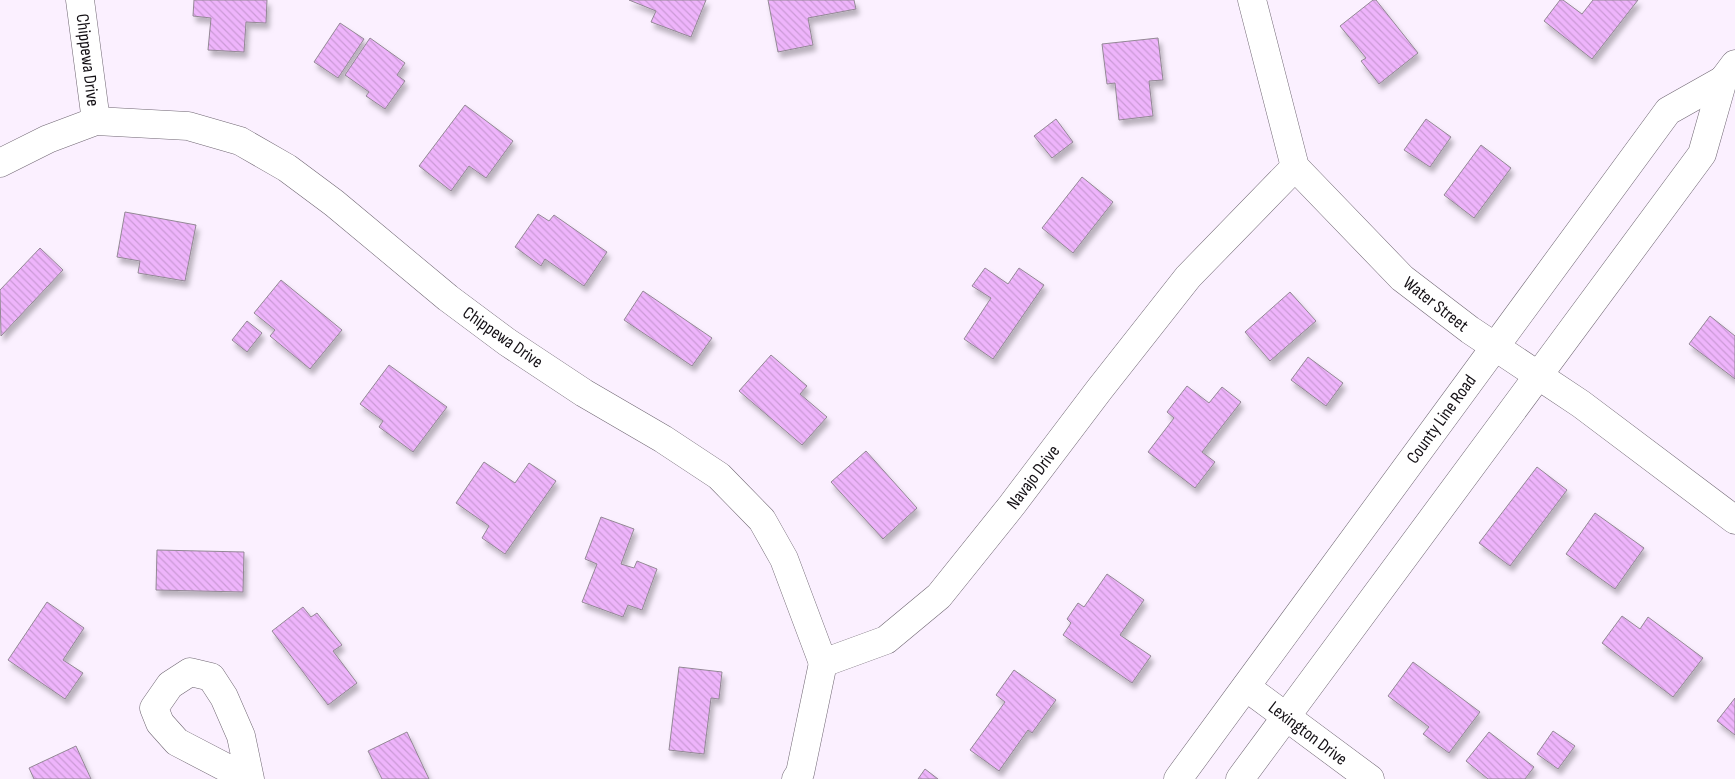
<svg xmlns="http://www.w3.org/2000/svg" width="1735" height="779" viewBox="0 0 1735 779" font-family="'Sofia Sans Condensed',sans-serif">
<defs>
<pattern id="building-back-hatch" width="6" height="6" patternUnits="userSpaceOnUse" patternTransform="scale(1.25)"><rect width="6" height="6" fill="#eeb4fb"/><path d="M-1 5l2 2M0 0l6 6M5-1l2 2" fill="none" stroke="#cb9ad6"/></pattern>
<filter id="shadow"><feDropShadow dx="3" dy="5.5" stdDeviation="2.5" flood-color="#0004"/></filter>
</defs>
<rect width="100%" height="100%" fill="#fbf0ff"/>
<!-- building -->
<g fill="url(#building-back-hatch)" stroke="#938895" filter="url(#shadow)">
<polygon points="194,0 267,0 266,23 246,22 244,52 208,50 211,18 193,16"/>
<polygon points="629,0 706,0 691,37 651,22 656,11"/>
<polygon points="768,0 854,0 856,9 808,18 813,45 778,52"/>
<polygon points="1373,0 1376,0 1418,53 1379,84 1361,61 1366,58 1340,26"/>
<polygon points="1560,0 1563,0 1582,14 1593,0 1638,0 1592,59 1544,21"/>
<polygon points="340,23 364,39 338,78 314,62"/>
<polygon points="370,38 405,63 397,75 405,81 385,109 366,96 369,92 345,75"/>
<polygon points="1158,38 1163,80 1149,81 1153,116 1119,120 1115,83 1107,84 1102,44"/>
<polygon points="465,105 513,141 486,178 469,166 451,191 419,166"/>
<polygon points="1056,119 1073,142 1052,158 1034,136"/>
<polygon points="1426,119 1451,137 1430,167 1404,150"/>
<polygon points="1481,145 1511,168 1474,218 1444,195"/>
<polygon points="1082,177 1113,202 1073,253 1042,228"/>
<polygon points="125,212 196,225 185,281 138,273 140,261 117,257"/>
<polygon points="538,214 549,221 554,215 607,252 584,286 545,259 541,266 515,247"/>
<polygon points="40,248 63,270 1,336 0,290"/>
<polygon points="985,268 1008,284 1019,268 1044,285 993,359 964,339 991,298 972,286"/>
<polygon points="281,280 342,330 310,369 270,336 275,330 254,313"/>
<polygon points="643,291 712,338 692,366 624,320"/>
<polygon points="1290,292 1316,321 1270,361 1245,332"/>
<polygon points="1710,316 1735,336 1735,379 1689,344"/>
<polygon points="247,321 262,333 247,352 232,340"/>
<polygon points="771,355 807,386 800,394 827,417 802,445 739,391"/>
<polygon points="1308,357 1343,383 1326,406 1291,380"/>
<polygon points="389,365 447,407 413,452 379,427 383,421 360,404"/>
<polygon points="1187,386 1209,403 1222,387 1241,402 1202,452 1215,462 1195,488 1148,452 1174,418 1167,412"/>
<polygon points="866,451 917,508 883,539 831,482"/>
<polygon points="484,462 515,483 529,463 556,481 505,554 482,538 489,526 456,503"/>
<polygon points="1537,467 1567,490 1510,566 1479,543"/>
<polygon points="1595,513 1644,548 1615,589 1566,554"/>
<polygon points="601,517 634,529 621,564 634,568 637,561 657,569 642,610 628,605 623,617 582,602 597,564 585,559"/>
<polygon points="157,550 244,552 243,592 156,590"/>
<polygon points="1107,574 1144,600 1120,635 1151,656 1132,683 1063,635 1071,623 1067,619 1078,603 1084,607"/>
<polygon points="47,602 84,628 63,660 83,673 65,699 8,660"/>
<polygon points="303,607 311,617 317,613 342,645 333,651 357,683 328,705 272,631"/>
<polygon points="1622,616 1640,629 1648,617 1703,658 1673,697 1602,643"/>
<polygon points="1413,662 1480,712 1449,753 1423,734 1429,727 1388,696"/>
<polygon points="679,667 722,672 719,699 711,698 704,754 669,750"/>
<polygon points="1014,670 1056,700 1032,733 1028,730 999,771 970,750 1005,702 996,695"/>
<polygon points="1735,698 1735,735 1717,721"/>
<polygon points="1553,731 1575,746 1558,769 1537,754"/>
<polygon points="407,732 429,779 382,779 368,751"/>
<polygon points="1489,732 1534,767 1525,779 1488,779 1466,761"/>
<polygon points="76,746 91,779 34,779 29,768"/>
<polygon points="925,769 938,779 918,779"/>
</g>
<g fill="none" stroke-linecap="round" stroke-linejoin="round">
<!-- minor casing -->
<g stroke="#706773" stroke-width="29">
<g id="minor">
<polyline points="80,0 96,121"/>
<polyline points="1252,0 1295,167 1402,278 1470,330 1581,404 1735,520"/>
<polyline points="0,163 48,139 96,121 188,126 240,141 287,168 334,203 448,298 507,342 584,393 663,439 719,476 762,520 784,559 823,663"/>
<polyline points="823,663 886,640 939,596 1012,505 1099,390 1188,277 1295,167"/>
<polyline points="1246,687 1370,779"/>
<polyline points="248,779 177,742 160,723 154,708 170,685 190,672 211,677 224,697 241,736 250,779"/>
<polyline points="796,779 800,773 823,663"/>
</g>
</g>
<!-- major casing -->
<g stroke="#706773" stroke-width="29">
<g id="major">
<polyline points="1178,779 1668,111 1723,80"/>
<polyline points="1240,779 1702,154 1723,80 1735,64"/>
</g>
</g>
<!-- minor -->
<use href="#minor" stroke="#fff" stroke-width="28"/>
<!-- major -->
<use href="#major" stroke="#fff" stroke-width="28"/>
</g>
<g text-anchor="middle" stroke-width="5" stroke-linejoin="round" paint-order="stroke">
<!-- street labels -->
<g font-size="18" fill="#141015" stroke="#fff">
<text transform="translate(88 60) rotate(83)" y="6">Chippewa Drive</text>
<text transform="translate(1436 304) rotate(38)" y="6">Water Street</text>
<text transform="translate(503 337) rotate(35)" y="6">Chippewa Drive</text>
<text transform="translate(1441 419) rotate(-54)" y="6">County Line Road</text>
<text transform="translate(1033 477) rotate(-53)" y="6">Navajo Drive</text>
<text transform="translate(1308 733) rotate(37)" y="6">Lexington Drive</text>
</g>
</g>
</svg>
